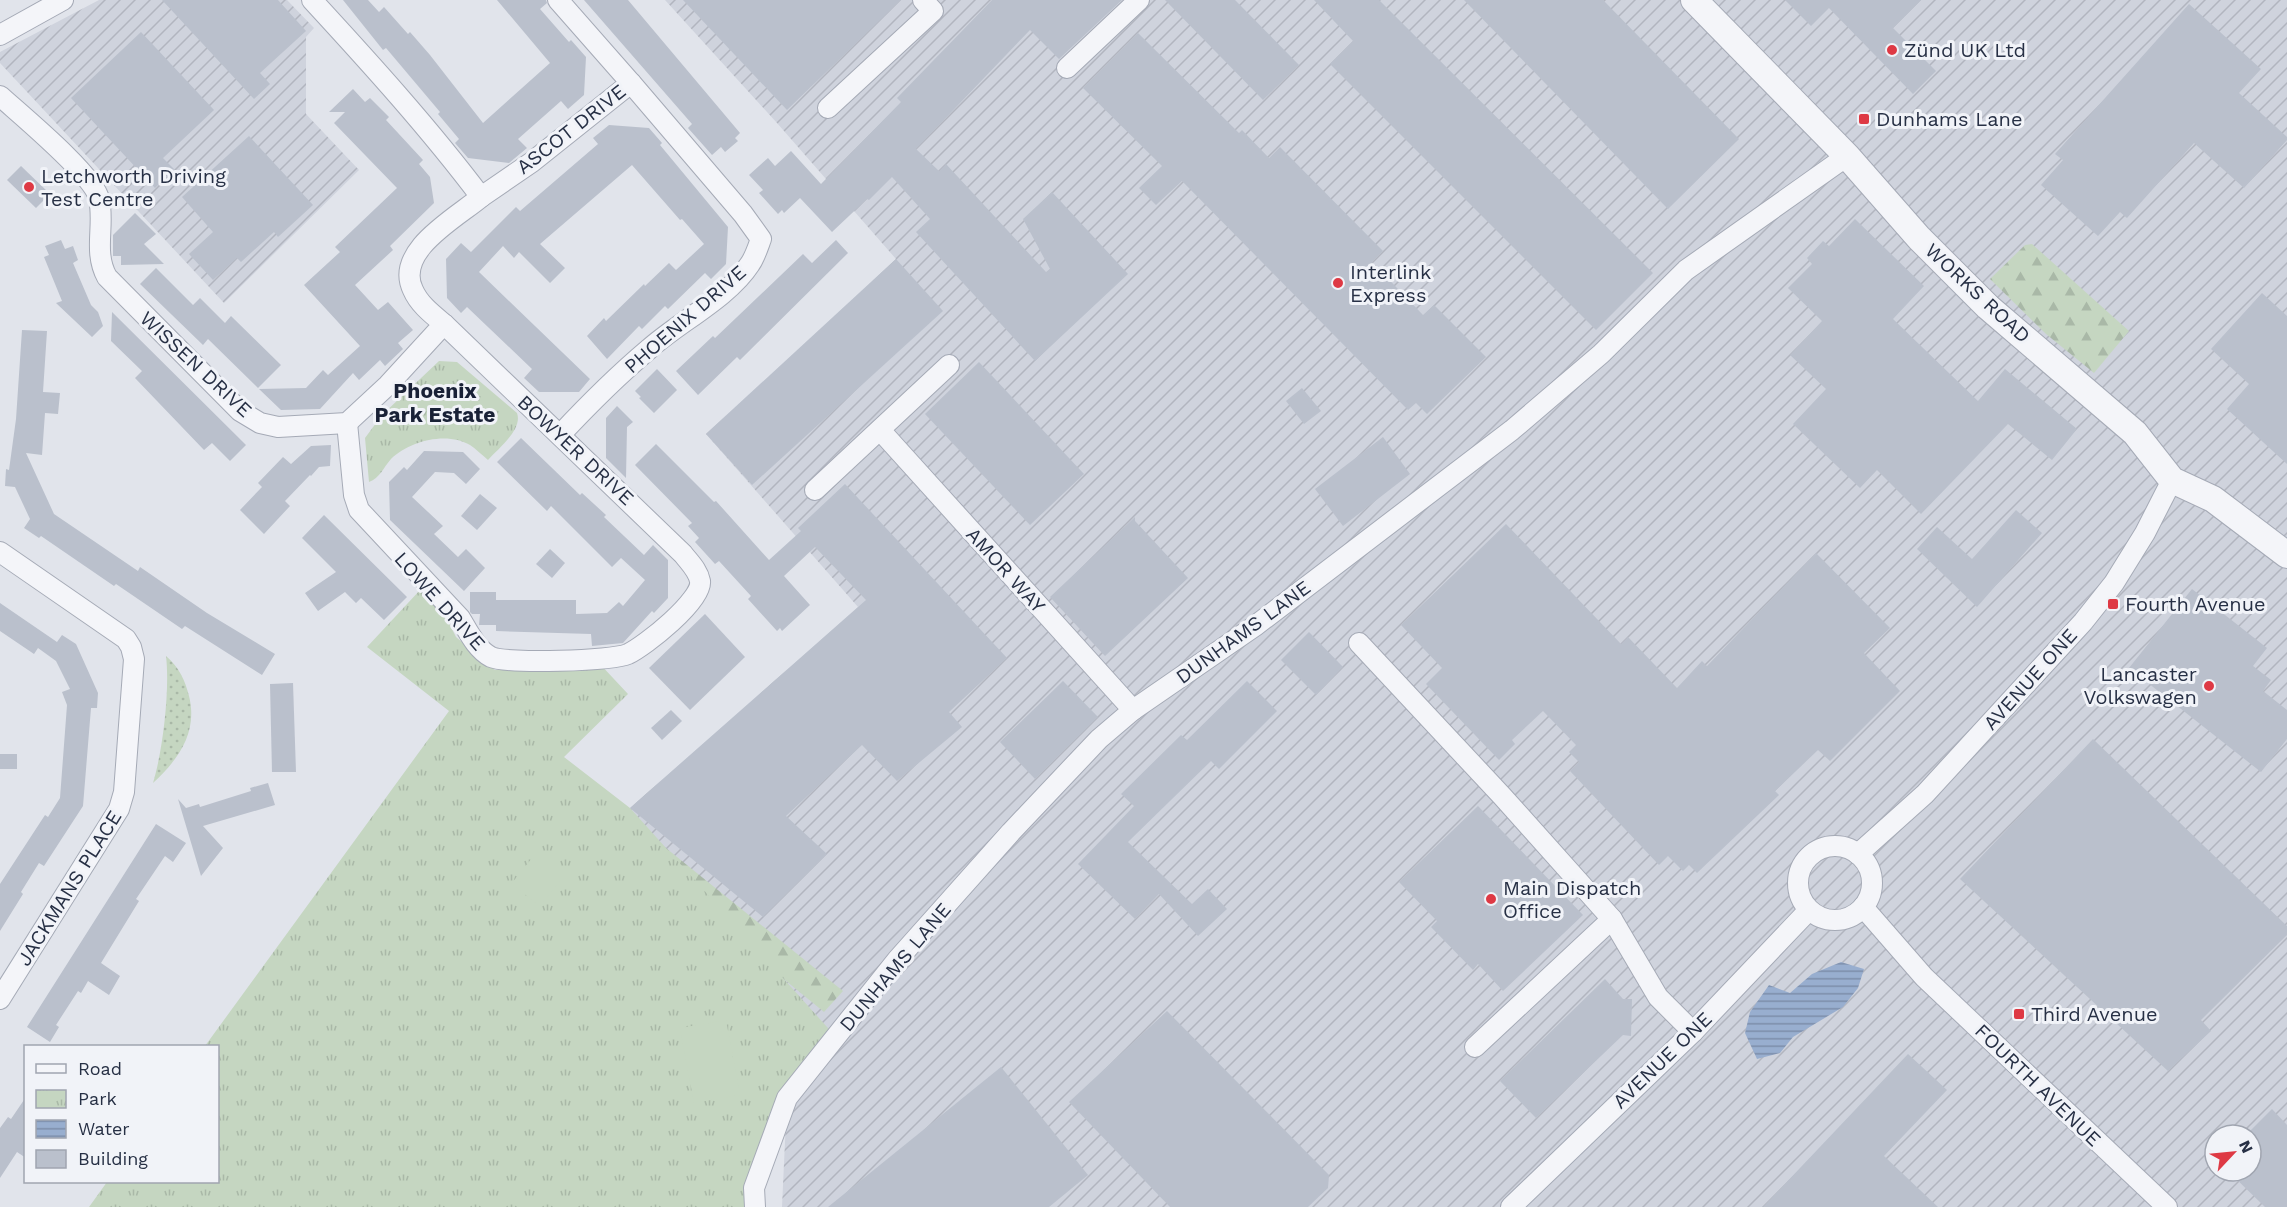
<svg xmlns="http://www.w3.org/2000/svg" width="2287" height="1207" viewBox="0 0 2287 1207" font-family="'Work Sans',sans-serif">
<defs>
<pattern id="industrial-furrows" width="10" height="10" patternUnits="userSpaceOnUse" patternTransform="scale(1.5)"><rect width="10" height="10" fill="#cfd3dd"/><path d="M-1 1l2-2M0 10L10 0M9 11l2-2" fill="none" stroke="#b2b5bf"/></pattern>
<pattern id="grass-dots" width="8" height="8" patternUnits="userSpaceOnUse" patternTransform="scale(1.5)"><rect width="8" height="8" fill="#c5d6c1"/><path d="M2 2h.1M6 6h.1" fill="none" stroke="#a9b8a7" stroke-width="1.8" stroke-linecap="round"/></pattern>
<pattern id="forest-firs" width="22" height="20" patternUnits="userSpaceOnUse" patternTransform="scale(1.5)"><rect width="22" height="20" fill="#c5d6c1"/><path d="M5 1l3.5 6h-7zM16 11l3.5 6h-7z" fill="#a9b8a7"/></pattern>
<pattern id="park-tufts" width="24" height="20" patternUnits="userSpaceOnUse" patternTransform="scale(1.5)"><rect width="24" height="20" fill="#c5d6c1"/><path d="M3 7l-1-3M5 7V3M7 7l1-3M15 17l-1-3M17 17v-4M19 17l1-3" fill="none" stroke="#a9b8a7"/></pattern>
<pattern id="water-rules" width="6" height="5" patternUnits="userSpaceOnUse" patternTransform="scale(1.5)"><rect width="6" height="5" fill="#98aecf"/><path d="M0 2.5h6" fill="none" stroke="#7c8eaa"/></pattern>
</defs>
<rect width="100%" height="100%" fill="#e1e4eb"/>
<!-- industrial -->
<g fill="url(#industrial-furrows)" fill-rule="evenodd">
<polygon points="99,0 287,0 314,28 306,37 306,114 359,170 224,303 0,63 0,52"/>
<path d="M665 0H2287V1207H782L787 1098 630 808 858 607 706 434 896 259 777 123ZM2215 1135H2251V1171H2215Z"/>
</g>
<!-- grass -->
<path fill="url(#grass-dots)" d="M166 656C179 667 185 680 189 696 198 732 179 759 153 783 163 750 170 689 166 656Z"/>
<!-- forest -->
<g fill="url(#forest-firs)">
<polygon points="2032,244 2129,331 2094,373 2046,334 1990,279 2025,245"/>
<polygon points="453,676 843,991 824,1012 696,907"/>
</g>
<!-- park -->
<g fill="url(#park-tufts)">
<path d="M439 361 457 362 517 413C523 429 499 448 488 460 482 455 476 449 470 445 447 431 409 441 391 459 383 468 380 478 369 482L365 438 382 415Z"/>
<polygon points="421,589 443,611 456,637 495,670 599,663 628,694 564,757 630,808 836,1037 787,1098 755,1207 89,1207 107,1182 218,1182 218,1046 205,1046 449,711 367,647"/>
</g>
<!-- pitch -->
<g fill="#c5d6c1">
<polygon points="532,858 560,881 540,906 511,884"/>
<polygon points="726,1020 740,1095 694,1103 680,1028"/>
</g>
<!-- water -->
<polygon fill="url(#water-rules)" points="1841,962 1864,969 1858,988 1843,1007 1793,1037 1780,1053 1757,1059 1745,1033 1750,1012 1769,985 1790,993 1812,974"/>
<!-- building -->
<g fill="#bac0cc">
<polygon points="162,0 278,0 306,31 260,73 270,84 254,99"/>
<polygon points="343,0 368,0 379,12 384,7 408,34 410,32 430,55 483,123 550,63 497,0 546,0 547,3 540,9 569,42 571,40 586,57 584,95 568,109 561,101 518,139 527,148 509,163 468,158 455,143 459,139 438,114 440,112 386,48 383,50"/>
<polygon points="584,0 628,0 740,133 735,138 738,141 725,152 721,147 712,155 688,128 692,124"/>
<polygon points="683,0 901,0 787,110"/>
<polygon points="992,0 1122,0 1059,59 1030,30 916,149 939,171 946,164 1046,272 1050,269 1023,219 1052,192 1128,274 1035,361 916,232 930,219 892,177 869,200 867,199 832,232 800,198 784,213 782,210 778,214 759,193 763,190 749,175 768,158 775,166 791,151 821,184 901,102 897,98"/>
<polygon points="1165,0 1235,0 1299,65 1263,100"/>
<polygon points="1314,0 1379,0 1653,273 1596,330 1330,64 1353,41"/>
<polygon points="1464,0 1603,0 1739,139 1668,209"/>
<polygon points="1785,0 1921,0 1893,28 1936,71 1913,94 1829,8 1811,26"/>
<polygon points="2189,4 2261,69 2239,93 2287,137 2287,140 2244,188 2194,143 2127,218 2120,212 2098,236 2041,185 2063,160 2055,154"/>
<polygon points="141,32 214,110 163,158 174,169 155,188 71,98"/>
<polygon points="1138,33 1239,133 1242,130 1269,158 1280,147 1383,251 1372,262 1423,315 1434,305 1486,357 1427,414 1416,403 1408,410 1182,181 1156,205 1139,188 1162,166 1083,88"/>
<polygon points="353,89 365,102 370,98 389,117 386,120 423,160 419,164 430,177 434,203 390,246 393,250 355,285 378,310 388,302 413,330 398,343 403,349 385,366 380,360 359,380 353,373 320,409 281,410 259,389 306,388 323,370 328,375 360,346 304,285 340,252 335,247 397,188 334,123 345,112 329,112"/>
<polygon points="609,125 649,128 662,143 660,145 728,227 726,264 711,279 705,273 668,309 665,306 642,329 639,326 607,359 587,336 604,318 606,321 644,284 645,286 669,263 676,270 704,244 682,219 680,220 632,165 540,244 565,268 550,283 519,252 514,258 503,246 479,272 590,379 579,392 539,392 524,378 532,369 467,307 461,313 447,298 446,259 461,243 471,252 516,207 520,211 598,144 593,138"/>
<polygon points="249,136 313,205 278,237 274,232 241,262 237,258 213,280 189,254 213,232 182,197"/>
<polygon points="21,166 50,194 36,208 7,180"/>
<polygon points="135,213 156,234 144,244 164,264 121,265 121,256 113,256 113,235"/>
<polygon points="1855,219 1924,286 1893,319 1978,401 2005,369 2077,429 2052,460 2008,424 1921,514 1877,470 1860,488 1793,424 1826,389 1790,355 1822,321 1788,288 1812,264 1807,258 1823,241 1829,246"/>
<polygon points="61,240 65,249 73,246 78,260 73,263 91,305 98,312 103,326 92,337 56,303 62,301 44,257 49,255 45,246"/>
<polygon points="836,240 848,253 740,360 737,357 698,395 676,371 713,336 715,338 803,254 812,263"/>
<polygon points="896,259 943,311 752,485 706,434"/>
<polygon points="156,268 193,305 200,298 225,323 231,316 281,365 258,388 208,339 203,345 140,284"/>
<polygon points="2262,293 2287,316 2287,464 2227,409 2249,384 2211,349"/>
<polygon points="112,312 246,445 230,461 212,443 204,450 135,378 142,371 111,341"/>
<polygon points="22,330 47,331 43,392 60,393 58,414 45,413 42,455 26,453 54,514 138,571 140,567 207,613 275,654 262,675 185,626 182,629 116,584 114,586 41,536 39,538 24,528 30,519 15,487 5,486 6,469 9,470 16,419"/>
<polygon points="979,362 1084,474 1030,525 925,414"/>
<polygon points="657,369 677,390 654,413 639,398 641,397 635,391"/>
<polygon points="1302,388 1321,411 1304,424 1286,401"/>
<polygon points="617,406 633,422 627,427 626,478 606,458 606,418"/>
<polygon points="1383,437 1410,474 1343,526 1315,489"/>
<polygon points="521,438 580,495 582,493 606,515 604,517 644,555 653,545 668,560 668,598 654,613 652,611 623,643 592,646 591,634 496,631 496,625 479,625 480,614 472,614 470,612 470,592 496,592 496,600 576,600 576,614 607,613 619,602 623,606 645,580 621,558 612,567 551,506 547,511 497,462"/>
<polygon points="656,444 714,502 716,501 769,560 801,531 798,528 845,484 1007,658 949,712 962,727 897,781 862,745 786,816 827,854 763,917 630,808 866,600 815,547 784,576 810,605 782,631 780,628 777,631 748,599 751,596 719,561 715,564 695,542 699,538 688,526 692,523 635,465"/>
<polygon points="331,445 330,466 319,467 311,476 310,475 285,501 290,506 264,534 240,510 262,487 258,483 283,457 291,464 311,446"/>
<polygon points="424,451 463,452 480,469 466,484 454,473 435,472 412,497 443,526 434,534 458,557 466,549 485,568 464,591 390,520 389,482 404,467 407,470"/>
<polygon points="480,494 497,508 477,530 461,516"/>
<polygon points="2016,510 2042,533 1977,607 1917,549 1937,527 1972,559"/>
<polygon points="324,515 407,597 384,620 361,598 356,603 345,592 318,611 305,593 336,572 302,538"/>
<polygon points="1135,517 1135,521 1188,578 1105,656 1050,597"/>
<polygon points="1506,524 1621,644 1628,637 1677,688 1702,661 1707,666 1816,553 1890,628 1864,653 1900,691 1830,761 1818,750 1775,791 1779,795 1697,873 1689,865 1683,871 1668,856 1659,865 1570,771 1579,762 1569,752 1576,745 1543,711 1512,740 1515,744 1499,760 1426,684 1442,668 1401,625"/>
<polygon points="550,549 565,563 552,578 536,564"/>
<polygon points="2192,589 2267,648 2253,666 2271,680 2263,691 2287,710 2287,739 2261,772 2129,668"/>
<polygon points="0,603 57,642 62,635 76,644 98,693 97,708 91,708 83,806 44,866 39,863 21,892 23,894 0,931 0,884 45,815 48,817 60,798 67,705 62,692 70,689 56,661 38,648 34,654 0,631"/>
<polygon points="705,614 745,657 690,710 649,668"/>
<polygon points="1309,632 1343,667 1316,695 1281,660"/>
<polygon points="1063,681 1098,717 1035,779 1000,742"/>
<polygon points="1247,681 1277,711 1219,769 1211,761 1128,842 1192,904 1208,889 1227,909 1198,936 1159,894 1135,919 1078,864 1134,806 1121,794 1181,735 1187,740"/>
<polygon points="293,683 296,772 272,772 270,684"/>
<polygon points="671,710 682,721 662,740 651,728"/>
<polygon points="2093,739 2287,926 2287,935 2201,1020 2211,1031 2168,1071 1960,879"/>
<rect x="0" y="754" width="17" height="15"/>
<polygon points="268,783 275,805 203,826 223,848 201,876 178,799 186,808 199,804 200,807 251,791 250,788"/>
<polygon points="1478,806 1583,915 1503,991 1478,964 1473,970 1431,927 1437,921 1399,882"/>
<polygon points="156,824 186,843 173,862 165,856 136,899 139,901 101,963 120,976 109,995 88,981 81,993 78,991 56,1025 59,1027 50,1042 27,1027"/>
<polygon points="1605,979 1623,999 1632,999 1631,1036 1623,1035 1536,1118 1500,1081"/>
<polygon points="1167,1011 1329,1175 1328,1188 1308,1207 1170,1207 1069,1102"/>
<polygon points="1908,1054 1947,1090 1884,1156 1938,1207 1763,1207"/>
<polygon points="1001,1067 1088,1175 1049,1207 828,1207"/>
<polygon points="26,1097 26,1158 17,1152 0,1178 0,1128 8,1117 11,1119"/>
<polygon points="2272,1109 2287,1125 2287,1207 2265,1207 2228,1171 2251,1171 2251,1130"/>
</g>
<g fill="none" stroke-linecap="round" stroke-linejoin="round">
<!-- minor casing -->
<g stroke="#a5aab6" stroke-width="22">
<g id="minor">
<polyline points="0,35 63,0"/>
<polyline points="1067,68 1139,0"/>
<path d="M0 96C21 115 95 176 99 199 105 225 93 252 107 277L240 411 260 423 278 427 347 423 388 385 444 324C432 314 419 304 413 290 394 251 456 218 481 197 429 128 370 63 312 0"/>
<polyline points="828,108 933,11 923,0"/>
<polyline points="481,197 532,162 631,83 558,0"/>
<path d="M347 423 354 495 359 510 460 618C468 631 476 649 491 657 507 664 612 661 628 654 645 646 703 600 700 581 698 570 689 562 683 554L444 324"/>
<polyline points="880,430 1133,710"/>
<path d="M560 435C588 405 617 376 649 349 679 322 728 298 750 264 755 257 758 247 761 239L743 214 631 83"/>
<polyline points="815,490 949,365"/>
<polyline points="0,552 126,639 131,647 134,659 124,792 119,809 0,999"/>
<polyline points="1359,643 1502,796 1612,919 1658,997 1693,1032"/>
<circle cx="1835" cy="883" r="37"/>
<polyline points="1858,854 1925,794 2083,622 2114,583 2145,533 2172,480"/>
<polyline points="1863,907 1924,977 2167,1207"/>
<polyline points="1475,1047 1612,919"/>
<polyline points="755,1207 754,1188 787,1098 897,960 1011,832 1099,739 1133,710 1255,626 1512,430 1601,354 1686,270 1847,156"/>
<polyline points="1511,1207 1693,1032 1809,910"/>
</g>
</g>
<!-- tertiary casing -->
<g stroke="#a5aab6" stroke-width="28">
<polyline id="tertiary" points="1694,0 1847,156 1919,238 1988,307 2135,433 2172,480 2213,499 2287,555"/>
</g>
<!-- minor -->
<use href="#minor" stroke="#f4f5f9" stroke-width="20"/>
<!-- tertiary -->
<use href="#tertiary" stroke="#f4f5f9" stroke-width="26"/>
</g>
<!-- markers -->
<g fill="#de3944" stroke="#f1f3f8" stroke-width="2">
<circle cx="1892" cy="50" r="6"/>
<rect x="1858" y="113" width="12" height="12" rx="3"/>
<circle cx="29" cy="187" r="6"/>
<circle cx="1338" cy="283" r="6"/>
<rect x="2107" y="598" width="12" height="12" rx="3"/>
<circle cx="2209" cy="686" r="6"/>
<circle cx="1491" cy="899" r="6"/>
<rect x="2013" y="1008" width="12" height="12" rx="3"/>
</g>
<g text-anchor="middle" stroke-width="6" stroke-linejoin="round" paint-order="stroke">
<!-- poi labels -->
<g font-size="20" fill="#273045" stroke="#f1f3f8" text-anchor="start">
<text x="1904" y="57">Zünd UK Ltd</text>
<text x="1876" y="126">Dunhams Lane</text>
<text x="41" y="183">Letchworth Driving<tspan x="41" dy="23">Test Centre</tspan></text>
<text x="1350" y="279">Interlink<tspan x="1350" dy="23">Express</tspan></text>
<text x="2125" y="611">Fourth Avenue</text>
<text x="2197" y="681" text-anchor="end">Lancaster<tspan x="2197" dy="23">Volkswagen</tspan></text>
<text x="1503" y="895">Main Dispatch<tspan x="1503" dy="23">Office</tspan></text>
<text x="2031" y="1021">Third Avenue</text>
</g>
<!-- street labels -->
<g font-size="20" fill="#273045" stroke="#f1f3f8">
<text transform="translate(571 129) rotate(-38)" y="7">ASCOT DRIVE</text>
<text transform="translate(1978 293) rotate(43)" y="7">WORKS ROAD</text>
<text transform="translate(685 319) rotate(-41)" y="7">PHOENIX DRIVE</text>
<text transform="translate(196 364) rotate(43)" y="7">WISSEN DRIVE</text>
<text transform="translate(576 450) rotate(43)" y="7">BOWYER DRIVE</text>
<text transform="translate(1006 570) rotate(48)" y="7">AMOR WAY</text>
<text transform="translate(440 601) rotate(48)" y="7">LOWE DRIVE</text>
<text transform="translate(1243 632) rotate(-36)" y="7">DUNHAMS LANE</text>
<text transform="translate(2030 679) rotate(-48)" y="7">AVENUE ONE</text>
<text transform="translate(69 888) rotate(-58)" y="7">JACKMANS PLACE</text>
<text transform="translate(895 967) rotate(-50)" y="7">DUNHAMS LANE</text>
<text transform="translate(1662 1060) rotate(-44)" y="7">AVENUE ONE</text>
<text transform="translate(2038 1085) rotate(44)" y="7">FOURTH AVENUE</text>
</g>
<!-- neighbourhood labels -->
<g font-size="21" font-weight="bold" fill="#192136" stroke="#f1f3f8">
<text x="435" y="398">Phoenix<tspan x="435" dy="24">Park Estate</tspan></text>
</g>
</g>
<!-- legend -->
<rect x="24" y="1045" width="195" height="138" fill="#f1f3f8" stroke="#a0a5b0" stroke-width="1.5"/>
<rect x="36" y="1064" width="30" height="9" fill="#f4f5f9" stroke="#a0a5b0" stroke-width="1.5"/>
<text x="78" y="1075" font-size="18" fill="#273045">Road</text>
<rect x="36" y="1090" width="30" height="18" fill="url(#park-tufts)" stroke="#a0a5b0" stroke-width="1.5"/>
<text x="78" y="1105" font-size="18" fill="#273045">Park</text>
<rect x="36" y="1120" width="30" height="18" fill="url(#water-rules)" stroke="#a0a5b0" stroke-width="1.5"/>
<text x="78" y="1135" font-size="18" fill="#273045">Water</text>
<rect x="36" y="1150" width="30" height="18" fill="#bac0cc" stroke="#a0a5b0" stroke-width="1.5"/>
<text x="78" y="1165" font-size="18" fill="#273045">Building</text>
<!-- north arrow -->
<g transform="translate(2233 1153) rotate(64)"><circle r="28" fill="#f1f3f8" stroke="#a0a5b0" stroke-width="1.5"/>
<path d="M0-4.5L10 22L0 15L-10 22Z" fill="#de3944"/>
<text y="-9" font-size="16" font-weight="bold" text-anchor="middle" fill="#273045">N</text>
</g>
</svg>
